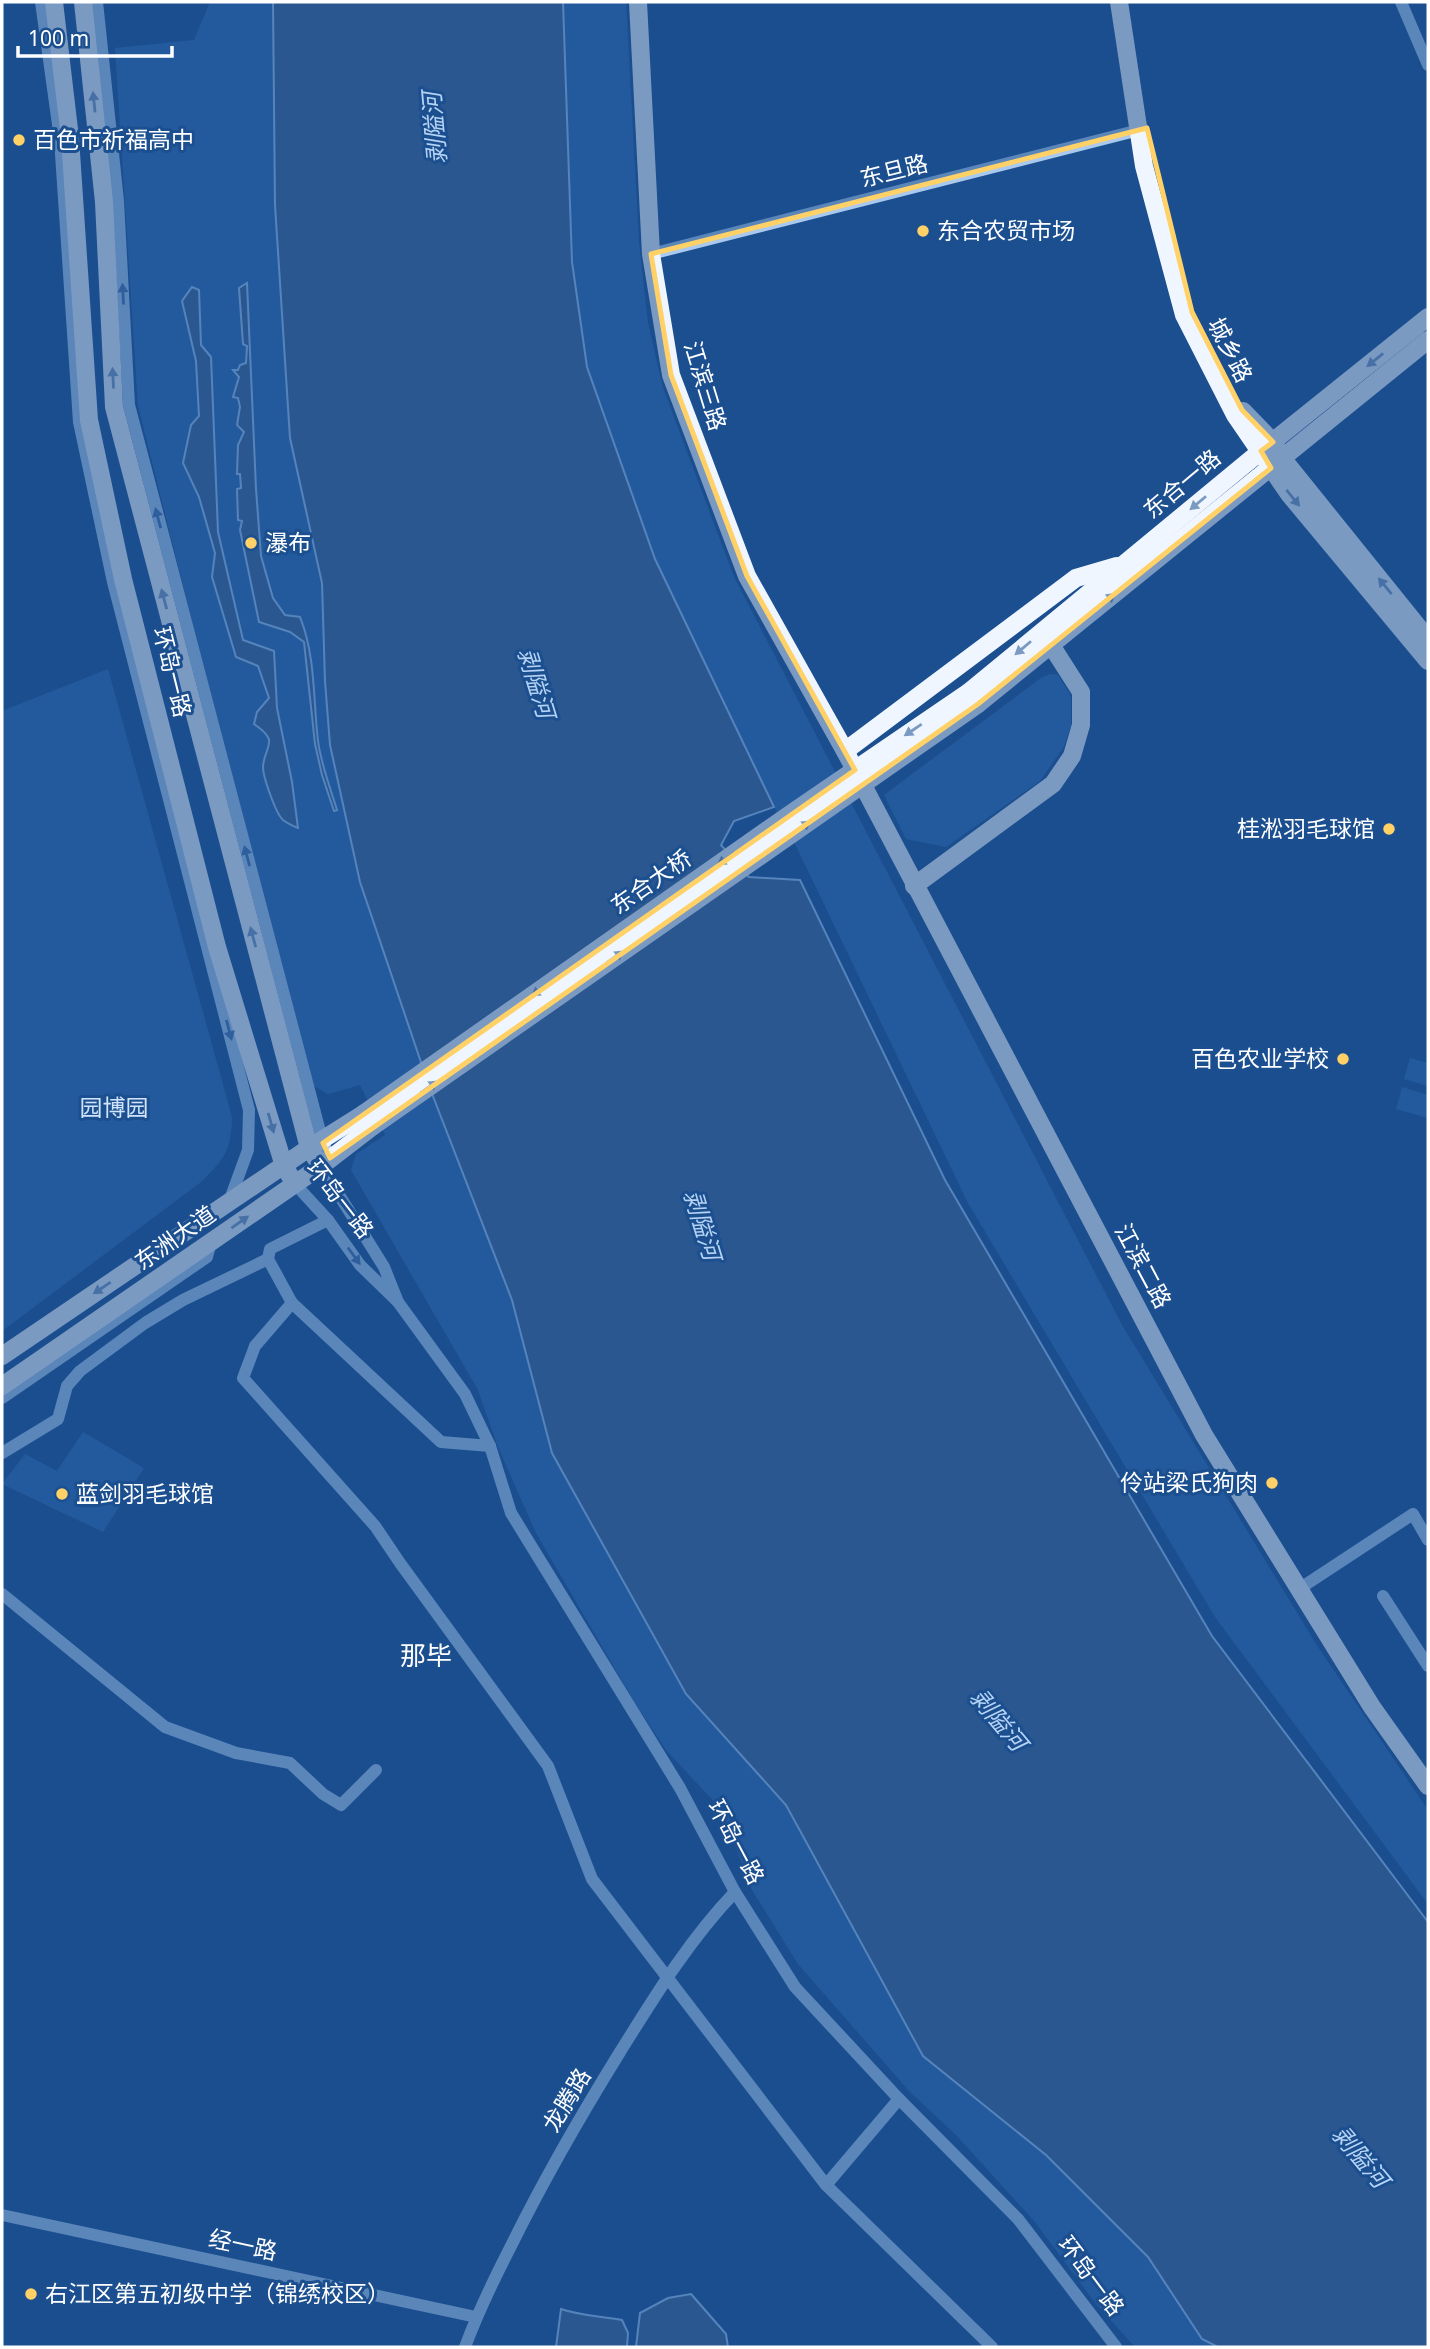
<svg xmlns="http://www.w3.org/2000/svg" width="1430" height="2349" viewBox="0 0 1430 2349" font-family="'Noto Sans','Noto Sans SC',sans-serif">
<rect width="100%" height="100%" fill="#1b4f8f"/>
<!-- green -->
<g fill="#2e69ad">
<polygon points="210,2 273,2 275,205 290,438 322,583 325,681 330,745 360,882 436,1104 512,1300 552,1453 686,1694 786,1805 923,2056 1046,2155 1148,2257 1202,2338 1218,2347 1135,2347 1096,2304 1035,2222 956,2135 910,2092 798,1964 752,1890 721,1809 666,1750 635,1703 536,1533 498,1447 478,1390 351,1170 356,1154 385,1135 360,1085 328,1094 314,1086 192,621 138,406 115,48 194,40"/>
<polygon points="563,2 626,2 639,242 648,323 663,388 734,577 1122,1325 1316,1644 1428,1810 1428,1904 1215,1617 968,1203 796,846 774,807 655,559 587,367 572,262"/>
<path d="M108 669 232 1117C231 1151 225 1158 201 1182L2 1331V711Z"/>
<polygon points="1050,674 1058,675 1071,696 1071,726 1063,748 1040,781 946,847 906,839 884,795 1041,678"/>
<polygon points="1410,1058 1428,1063 1428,1086 1404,1079"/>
<polygon points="1402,1087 1428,1095 1428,1118 1396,1109"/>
<polygon points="83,1432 144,1468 103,1532 2,1484 25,1454 57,1471"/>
</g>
<!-- water -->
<g fill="#3c6290" stroke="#9cc4f0" stroke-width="2">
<polygon points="273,2 563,2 572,262 587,367 655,559 774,807 734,821 721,845 749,877 800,880 945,1180 1212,1636 1428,1922 1428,2347 1218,2347 1202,2339 1148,2257 1046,2155 923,2056 786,1805 686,1694 552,1453 512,1300 429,1086 360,882 330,745 325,681 322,583 290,438 275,205"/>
<path d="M247 283 256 489 261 556 273 598 285 615 300 617C316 657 313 700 318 741 321 764 330 787 337 810L334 811 322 775 315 744 304 642 290 632 259 622 240 530 242 521 238 520 237 489 241 488 240 474H237L238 445 244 432 237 425 240 407 238 398 233 397 239 377 233 370H238L240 365 246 363 247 346 243 344 239 288Z"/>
<path d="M192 287 199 290 201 345 211 357 218 532 243 640 274 651 277 708 292 782 298 828C293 826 287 823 283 820 276 814 263 777 263 767 264 746 281 742 254 724L257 712 269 698 258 666 236 657 212 577 215 553 199 497 183 463 191 425 199 416 196 361 182 301Z"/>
<polygon points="691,2294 726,2334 728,2347 636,2347 640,2313 668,2298"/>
<path d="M561 2309C581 2316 602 2316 622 2320L628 2333 627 2347H556Z"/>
</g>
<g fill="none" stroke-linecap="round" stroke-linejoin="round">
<!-- minor -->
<g stroke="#a9c9ee" stroke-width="12">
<polyline points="41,2 60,139 79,422 113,582 249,1110 248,1150 229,1202"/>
<polyline points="97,2 118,201 129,405 323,1143 330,1158"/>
<polyline points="1401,2 1428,65"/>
<polyline points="651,254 1143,129"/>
<polyline points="295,1184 328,1220 360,1265 398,1302 384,1267 321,1166"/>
<polyline points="328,1220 270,1249 268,1259 292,1303 255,1346 243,1378 375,1526 400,1563 548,1766 592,1879 826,2185"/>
<polyline points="398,1302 465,1394 490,1446 511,1513 680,1788 735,1892 795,1987 899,2099 1018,2219 1116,2347"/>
<polyline points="292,1303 441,1442 490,1446"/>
<polyline points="2,1398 207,1257 211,1242"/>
<polyline points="2,1453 58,1419 67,1386 80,1371 145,1323 183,1300 268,1259"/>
<polyline points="1299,1589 1413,1514 1428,1540"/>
<polyline points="2,1594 165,1727 236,1753 290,1763 323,1794 341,1805 376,1770"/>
<polyline points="1383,1596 1428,1666"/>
<polyline points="899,2099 826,2185 992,2347"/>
<polyline points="2,2215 476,2317"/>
<path d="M465 2347C478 2312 494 2279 511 2246 544 2179 581 2115 620 2052 655 1996 689 1940 735 1892"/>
</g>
<!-- major -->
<g stroke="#f0f6ff" stroke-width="18">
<polyline points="54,2 70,138 89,420 123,579 217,947 284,1166 295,1184"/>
<polyline points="83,2 104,202 114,407 309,1148 321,1166"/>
<polyline points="638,2 651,254 671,375 747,576 845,751 1204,1435 1372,1707 1428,1786"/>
<polyline points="1119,2 1144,166 1184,315 1235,415 1289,494 1428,661"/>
<polyline points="1243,411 1273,442 1282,458 1428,639"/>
<polyline points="969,692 1261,451 1428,317"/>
<polyline points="978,704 1428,340"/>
<polyline points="845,751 1076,578 1117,566"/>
<polyline points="914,886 1053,784 1072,756 1081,725 1081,692 1051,645"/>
<polyline points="2,1356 309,1148 363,1114"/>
<polyline points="2,1386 321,1166 373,1126"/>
</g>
<!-- major-bridge -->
<g stroke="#f0f6ff" stroke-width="18">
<polyline points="363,1114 793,812 969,692"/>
<polyline points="373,1126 978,704"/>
</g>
</g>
<!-- one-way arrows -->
<defs><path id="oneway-solid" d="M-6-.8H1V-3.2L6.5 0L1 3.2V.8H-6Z" transform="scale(1.75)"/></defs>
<g fill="#7b9ac1">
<use href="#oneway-solid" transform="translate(94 102) rotate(-96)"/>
<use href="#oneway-solid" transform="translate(1375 360) rotate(141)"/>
<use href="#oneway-solid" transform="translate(113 378) rotate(-93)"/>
<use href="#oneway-solid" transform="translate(1293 498) rotate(51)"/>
<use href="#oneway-solid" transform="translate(1198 503) rotate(140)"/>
<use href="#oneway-solid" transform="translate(1385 586) rotate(-129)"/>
<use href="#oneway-solid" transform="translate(164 599) rotate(-105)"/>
<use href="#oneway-solid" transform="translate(1107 600) rotate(-39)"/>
<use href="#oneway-solid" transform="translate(1023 648) rotate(140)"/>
<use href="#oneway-solid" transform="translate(913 730) rotate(146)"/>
<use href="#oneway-solid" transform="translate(802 827) rotate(-35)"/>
<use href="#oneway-solid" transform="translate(726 859) rotate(145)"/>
<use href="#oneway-solid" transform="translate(253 937) rotate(-105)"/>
<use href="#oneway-solid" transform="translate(615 957) rotate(-35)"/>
<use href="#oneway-solid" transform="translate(540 990) rotate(145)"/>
<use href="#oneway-solid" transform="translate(429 1087) rotate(-35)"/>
<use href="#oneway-solid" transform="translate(271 1123) rotate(74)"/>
<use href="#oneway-solid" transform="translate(240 1222) rotate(-35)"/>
<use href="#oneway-solid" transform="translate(102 1288) rotate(146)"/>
</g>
<g fill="#4674ac">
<use href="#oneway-solid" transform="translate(123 294) rotate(-93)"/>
<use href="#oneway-solid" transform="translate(158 518) rotate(-105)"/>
<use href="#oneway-solid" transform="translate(247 856) rotate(-105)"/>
<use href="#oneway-solid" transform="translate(229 1030) rotate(75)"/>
<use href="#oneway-solid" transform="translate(354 1256) rotate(54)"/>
</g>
<!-- marked area -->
<path d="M0 0H1430V2349H0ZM1147 128 1192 312 1242 410 1273 442 1261 451 1271 468 978 704 330 1158 323 1143 855 770 747 576 671 375 651 254Z" fill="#1b4f8f" fill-opacity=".55" fill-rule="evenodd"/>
<path fill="none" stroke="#ffd166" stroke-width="5" stroke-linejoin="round" d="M1147 128 1192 312 1242 410 1273 442 1261 451 1271 468 978 704 330 1158 323 1143 855 770 747 576 671 375 651 254Z"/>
<!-- markers -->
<g fill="#ffd166" stroke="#1b4f8f" stroke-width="2.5">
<circle cx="19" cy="140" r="7"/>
<circle cx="923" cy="231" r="7"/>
<circle cx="251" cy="543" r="7"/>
<circle cx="1389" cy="829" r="7"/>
<circle cx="1343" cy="1059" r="7"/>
<circle cx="1272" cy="1483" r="7"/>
<circle cx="62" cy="1494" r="7"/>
<circle cx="31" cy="2294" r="7"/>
</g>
<g text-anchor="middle" stroke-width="6" stroke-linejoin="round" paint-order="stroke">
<!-- poi labels -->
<g font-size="23" fill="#fff" stroke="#1b4f8f" text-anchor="start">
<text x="33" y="148">百色市祈福高中</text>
<text x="937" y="239">东合农贸市场</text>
<text x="265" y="551">瀑布</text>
<text x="1375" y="837" text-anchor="end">桂淞羽毛球馆</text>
<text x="1329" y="1067" text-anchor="end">百色农业学校</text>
<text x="1258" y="1491" text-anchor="end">伶站梁氏狗肉</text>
<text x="76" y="1502">蓝剑羽毛球馆</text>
<text x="45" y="2302">右江区第五初级中学（锦绣校区）</text>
</g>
<!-- street labels -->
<g font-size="23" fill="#fff" stroke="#1b4f8f">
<text transform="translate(894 171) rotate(-14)" y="8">东旦路</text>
<text transform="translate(1230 350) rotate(63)" y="8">城乡路</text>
<text transform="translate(705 386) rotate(73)" y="8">江滨三路</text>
<text transform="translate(1182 484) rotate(-40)" y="8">东合一路</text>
<text transform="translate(172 672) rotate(76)" y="8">环岛一路</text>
<text transform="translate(651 882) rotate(-35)" y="8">东合大桥</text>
<text transform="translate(340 1199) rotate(52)" y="8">环岛一路</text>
<text transform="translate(175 1238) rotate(-35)" y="8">东洲大道</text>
<text transform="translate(1143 1266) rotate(62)" y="8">江滨二路</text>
<text transform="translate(736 1842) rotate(62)" y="8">环岛一路</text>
<text transform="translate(567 2100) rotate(-59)" y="8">龙腾路</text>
<text transform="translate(243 2245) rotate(12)" y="8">经一路</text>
<text transform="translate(1091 2276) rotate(53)" y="8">环岛一路</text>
</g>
<!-- park labels -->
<g font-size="23" fill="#cfe3fa" stroke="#1b4f8f">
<text x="114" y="1116">园博园</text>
</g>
<!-- water labels -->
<g font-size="24" font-style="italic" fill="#b5d3f5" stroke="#1b4f8f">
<text transform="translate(435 128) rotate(-95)" y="8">剥隘河</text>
<text transform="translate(536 683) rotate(73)" y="8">剥隘河</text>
<text transform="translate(702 1225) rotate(73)" y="8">剥隘河</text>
<text transform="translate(998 1720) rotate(50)" y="8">剥隘河</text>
<text transform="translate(1360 2157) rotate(50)" y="8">剥隘河</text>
</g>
<!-- quarter labels -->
<g font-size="26" fill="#fff" stroke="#1b4f8f">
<text x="426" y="1665">那毕</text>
</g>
</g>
<!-- border -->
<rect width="1430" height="2349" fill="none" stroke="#ffffff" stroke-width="7"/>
<!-- scale -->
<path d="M18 46v10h154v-10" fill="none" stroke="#ffffff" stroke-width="3.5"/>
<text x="28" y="46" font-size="21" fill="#ffffff" stroke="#1b4f8f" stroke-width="5" paint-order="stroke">100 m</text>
</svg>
